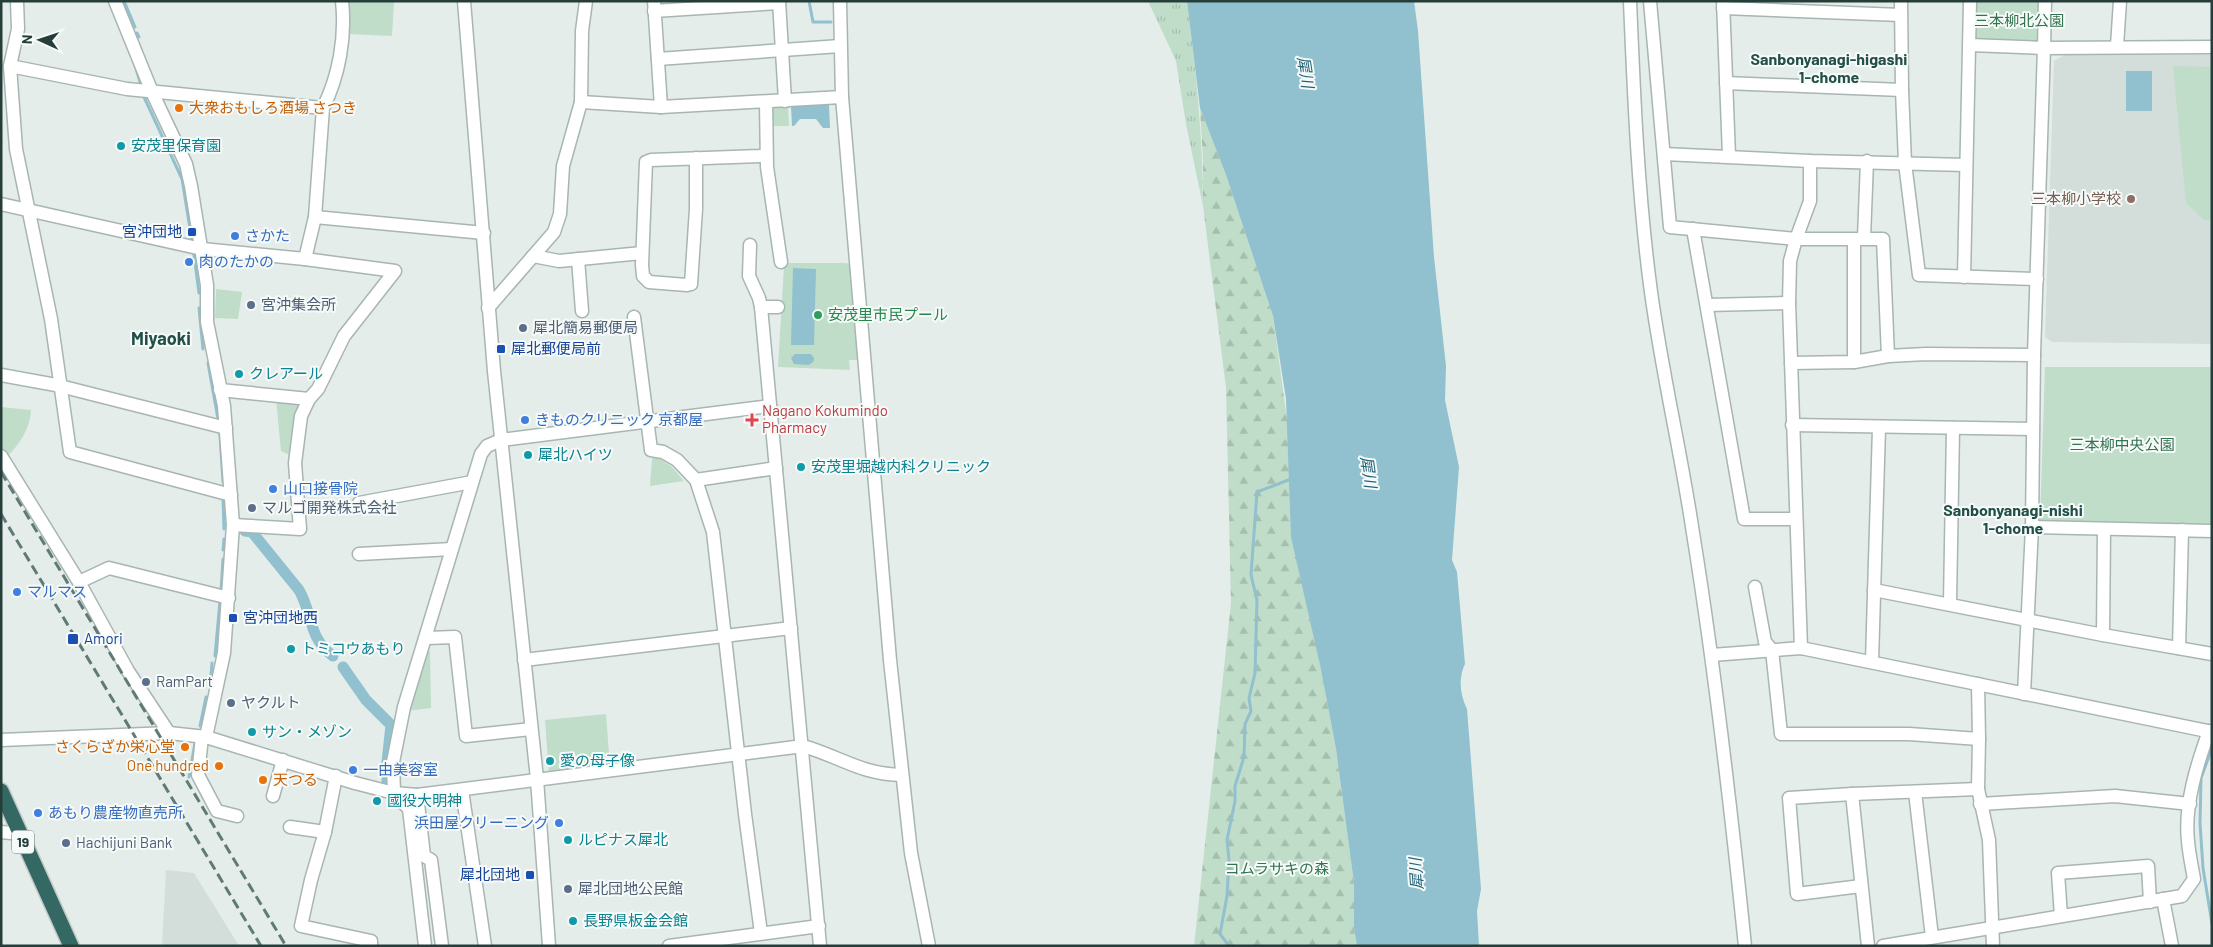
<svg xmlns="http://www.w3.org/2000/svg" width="2213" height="947" viewBox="0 0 2213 947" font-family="Barlow,'Noto Sans JP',sans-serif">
<defs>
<pattern id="grass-tufts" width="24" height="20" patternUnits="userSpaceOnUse" patternTransform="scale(1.25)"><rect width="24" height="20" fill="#c0ddca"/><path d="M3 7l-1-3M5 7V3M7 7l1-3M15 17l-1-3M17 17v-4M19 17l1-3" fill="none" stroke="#a5bfae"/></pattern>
<pattern id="forest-firs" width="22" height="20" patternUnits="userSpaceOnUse" patternTransform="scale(1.25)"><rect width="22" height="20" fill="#c0ddca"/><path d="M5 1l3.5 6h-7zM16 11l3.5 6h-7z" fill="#a5bfae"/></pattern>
</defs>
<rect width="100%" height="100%" fill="#e5edea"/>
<!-- built -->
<g fill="#d3ddda">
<polygon points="2066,54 2212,55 2212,344 2052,342 2045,337 2054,61"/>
<polygon points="166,870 194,873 239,946 162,946"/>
</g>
<!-- grass -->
<path fill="url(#grass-tufts)" d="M1148 1H1187C1196 70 1203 137 1203 206L1186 124 1176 61Z"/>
<!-- forest -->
<polygon fill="url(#forest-firs)" points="1200,108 1226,175 1273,316 1320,665 1336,749 1354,883 1354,928 1357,946 1194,946 1231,603 1226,388 1203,206 1203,160"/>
<!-- green -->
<g fill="#c0ddca">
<polygon points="346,1 394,1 392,36 348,34"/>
<polygon points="1976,1 2041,1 2040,42 1976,39"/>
<polygon points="2173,66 2212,67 2212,220 2204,220 2186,203"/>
<polygon points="788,105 789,126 771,126 770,110 773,106"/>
<polygon points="786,263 846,263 852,265 859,360 849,360 850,370 778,367 784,266"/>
<polygon points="216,289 242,292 238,319 215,318"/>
<polygon points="2045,367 2212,367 2212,526 2040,522"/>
<polygon points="276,399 299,401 300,406 290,455 281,451"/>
<path d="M1 407 31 410C30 429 20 443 7 457L1 447Z"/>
<polygon points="655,456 671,466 684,481 650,486 652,459"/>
<polygon points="426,649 430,651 431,708 407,711"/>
<polygon points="606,714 610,767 549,774 545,720"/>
</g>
<!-- water -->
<g fill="#91c0ce">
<path d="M1187 1H1414L1418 31 1434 257 1446 366 1445 400 1459 467 1452 560 1457 572 1465 664C1458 678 1460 695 1467 709L1481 889 1477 911 1479 946H1357L1354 928V883L1336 749 1320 665 1291 537 1286 399 1273 316 1226 175 1200 108Z"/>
<rect x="2126" y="71" width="26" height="40"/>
<polygon points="829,104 830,128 823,128 816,119 800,119 794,126 792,126 791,107"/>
<polygon points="793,268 816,269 814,345 791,345"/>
<polygon points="795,354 811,354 814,358 814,361 809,365 794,364 791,358"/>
</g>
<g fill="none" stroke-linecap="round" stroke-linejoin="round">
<!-- stream -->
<g stroke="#91c0ce" stroke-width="3">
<polyline points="124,1 135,27"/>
<polyline points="809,1 813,22 831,22"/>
<polyline points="137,33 139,37"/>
<polyline points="134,62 141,85"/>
<polyline points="144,97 182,179 192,241"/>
<polyline points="194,255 199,293"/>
<polyline points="199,308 203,349"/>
<polyline points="208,363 218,419"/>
<polyline points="220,435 223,482"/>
<polyline points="223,499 224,529"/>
<polyline points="223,550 224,539"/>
<polyline points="221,591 223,559"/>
<polyline points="215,656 220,601"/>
<polyline points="210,687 212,663"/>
<polyline points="200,726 206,697"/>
<polyline points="2212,748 2201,778 2200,823 2203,868 2212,924"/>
<polyline points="189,777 195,743"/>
<polyline points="1229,946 1220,934 1227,896 1229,860 1227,840 1235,801 1235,786 1244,757 1245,724 1251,711 1249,698 1255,673 1257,600 1251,575 1257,492 1291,479"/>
</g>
<!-- canal -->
<g stroke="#91c0ce" stroke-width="11">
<path d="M245 531 252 532 299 590C313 614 308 638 333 656"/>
<polyline points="343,667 366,700 391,725 387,762 387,784"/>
</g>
<!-- minor casing -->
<g stroke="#a8b5b2" stroke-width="15">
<g id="minor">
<polyline points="17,1 18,29 10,66 16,149 51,319 70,452 231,495"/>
<polyline points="115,1 152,92 186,164 191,186 207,285 207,322 224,406 233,525 224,653 206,737"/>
<polyline points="464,1 494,371 537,779 549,946"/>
<polyline points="654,1 661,107"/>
<polyline points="779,1 785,101"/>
<polyline points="840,1 842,97 890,660 911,853 929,946"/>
<path d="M1630 1C1634 98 1638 196 1651 292 1662 373 1681 452 1693 533 1715 670 1731 808 1745 946"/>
<polyline points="1650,1 1670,227 1796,239 1883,239 1888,356"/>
<polyline points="1723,1 1729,156"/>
<polyline points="1901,1 1902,90 1905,163 1919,275 2037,279"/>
<polyline points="1723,8 1901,15"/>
<polyline points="654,11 779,3"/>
<polyline points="1970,45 2044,48 2045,1"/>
<polyline points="2117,46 2120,1"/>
<polyline points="658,59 840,46"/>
<polyline points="10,66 127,89 323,108"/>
<polyline points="1726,83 1902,90"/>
<polyline points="581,102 661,107 842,97"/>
<polyline points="766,102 767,167 781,262"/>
<polyline points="1664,154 1810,161 1966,165"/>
<polyline points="696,158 696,209 691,284 687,285 649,282 643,276 642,265 646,162 651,160 760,156 766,155"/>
<polyline points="1,204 202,249 305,259 395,271 344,336 318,389 309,399 301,416 295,463 300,529 233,525"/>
<polyline points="315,217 484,233"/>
<polyline points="1693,229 1744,519 1796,519"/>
<polyline points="1864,238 1867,161"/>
<polyline points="1854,240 1854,362"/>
<polyline points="750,245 749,276 759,298 761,307 820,946"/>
<polyline points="533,256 559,261 642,253"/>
<path d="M305 259 315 217 323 108C339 76 346 37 342 1"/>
<polyline points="578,259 582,311"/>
<polyline points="1964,277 1970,1"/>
<polyline points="1707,305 1789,303"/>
<polyline points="761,307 778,307"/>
<polyline points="488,308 554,232 560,214 563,166 581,102 582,31 586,1"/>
<polyline points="634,317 651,450 663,452 677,460 696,480 713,532 745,814 761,933"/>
<polyline points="1791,363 1854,362 1888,356 1926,354 2034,355"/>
<polyline points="1,375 56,385 226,428"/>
<polyline points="220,390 309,399"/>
<polyline points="1792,425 2033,429"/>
<polyline points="1,456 79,582 128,671 169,733"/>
<polyline points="696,480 776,468"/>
<polyline points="359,503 472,482"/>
<polyline points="2032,527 2212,531"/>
<polyline points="359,554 452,549"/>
<polyline points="79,582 109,568 229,598"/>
<polyline points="1755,587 1765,642 1772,650 1781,734 1909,734 1979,739 1978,684"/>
<polyline points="1874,590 2103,635 2212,654"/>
<polyline points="1950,603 1953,428"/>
<polyline points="2103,635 2104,529"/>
<polyline points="426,638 455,637 466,736 531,729"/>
<polyline points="1801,648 1789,303 1790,261 1796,239 1810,201 1810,161"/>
<polyline points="2179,648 2182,530"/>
<polyline points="1712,655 1801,648 2212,732"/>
<polyline points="524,660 791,628"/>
<polyline points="1872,661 1879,428"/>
<polyline points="2024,694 2032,527 2034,355 2044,48 2212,47"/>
<polyline points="202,737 198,775 217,811 237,816"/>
<polyline points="1979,739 1978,789 1989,840 1993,946"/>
<path d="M1 740 169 733 206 737 355 783 394 793 417 795 803 746C841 757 860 774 902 775"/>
<polyline points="336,776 325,832 311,880 301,926 371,941 371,946"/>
<polyline points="462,790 485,946"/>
<polyline points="1915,792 1932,937"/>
<polyline points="1852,794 1789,798 1797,894 1861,886"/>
<polyline points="417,795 424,856 431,860 442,946"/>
<polyline points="273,796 283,760"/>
<polyline points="1980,804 2115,796 2190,804"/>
<polyline points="290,827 325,832"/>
<polyline points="1,832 11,833 18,829"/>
<polyline points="2163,899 2172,946"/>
<polyline points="2061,916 2058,873 2148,866 2150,902"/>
<polyline points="425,946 409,809 394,793 393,762 404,707 481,454 487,446 501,440 770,406"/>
<polyline points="669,946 819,926"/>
<polyline points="1868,946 1852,794 1978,789"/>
<path d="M1883 946 2182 896 2194 879C2192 867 2189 854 2188 841 2184 805 2197 764 2209 731"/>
</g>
</g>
<!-- highway casing -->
<g stroke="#c2c9c8" stroke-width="18">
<polyline id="highway" points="1,791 71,946"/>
</g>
<!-- minor -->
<use href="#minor" stroke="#fff" stroke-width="12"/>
<!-- highway -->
<use href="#highway" stroke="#336962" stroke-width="15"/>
<!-- rail -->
<g stroke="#607a75" stroke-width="3" stroke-dasharray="10 5" stroke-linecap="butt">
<polyline points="1,472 286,946"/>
<polyline points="1,514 261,946"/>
</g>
</g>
<!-- markers -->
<g fill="#e8710a" stroke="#f6faf8" stroke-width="2">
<circle cx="179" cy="108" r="5"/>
<circle cx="185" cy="747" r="5"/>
<circle cx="219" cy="766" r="5"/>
<circle cx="263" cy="780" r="5"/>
</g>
<g fill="#0f9aa8" stroke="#f6faf8" stroke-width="2">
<circle cx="121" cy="146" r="5"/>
<circle cx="239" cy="374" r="5"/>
<circle cx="528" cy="455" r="5"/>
<circle cx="801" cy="467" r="5"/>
<circle cx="291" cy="649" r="5"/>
<circle cx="252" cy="732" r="5"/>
<circle cx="550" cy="761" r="5"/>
<circle cx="377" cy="801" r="5"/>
<circle cx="568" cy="840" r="5"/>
<circle cx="573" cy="921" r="5"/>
</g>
<circle fill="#8d6e63" stroke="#f6faf8" stroke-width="2" cx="2131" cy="199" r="5"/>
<g fill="#1a4fb4" stroke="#f6faf8" stroke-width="2">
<rect x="187" y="227" width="10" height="10" rx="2.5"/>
<rect x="496" y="344" width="10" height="10" rx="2.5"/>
<rect x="228" y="613" width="10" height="10" rx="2.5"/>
<rect x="67" y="633" width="12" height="12" rx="2.5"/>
<rect x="525" y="870" width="10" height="10" rx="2.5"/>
</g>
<g fill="#3f7fe0" stroke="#f6faf8" stroke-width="2">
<circle cx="235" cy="236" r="5"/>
<circle cx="189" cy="262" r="5"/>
<circle cx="525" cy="420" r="5"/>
<circle cx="273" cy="489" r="5"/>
<circle cx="17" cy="592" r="5"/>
<circle cx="353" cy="770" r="5"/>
<circle cx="38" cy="813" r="5"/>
<circle cx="559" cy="823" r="5"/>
</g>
<g fill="#5c6f8a" stroke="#f6faf8" stroke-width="2">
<circle cx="251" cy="305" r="5"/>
<circle cx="523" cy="328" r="5"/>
<circle cx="252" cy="508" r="5"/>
<circle cx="146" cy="682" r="5"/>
<circle cx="231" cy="703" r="5"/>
<circle cx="66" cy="843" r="5"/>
<circle cx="568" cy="889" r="5"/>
</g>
<circle fill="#2e9e5b" stroke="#f6faf8" stroke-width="2" cx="818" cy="315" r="5"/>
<path fill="#e0444e" stroke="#f6faf8" stroke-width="2" d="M749.5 412.5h5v5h5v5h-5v5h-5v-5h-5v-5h5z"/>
<g text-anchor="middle" stroke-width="4" stroke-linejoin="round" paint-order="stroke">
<!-- shield labels -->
<rect fill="#f6faf8" stroke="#647673" stroke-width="1" x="12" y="830.5" width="22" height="23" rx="4"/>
<g font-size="14" font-weight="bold" fill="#253e3a">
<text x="23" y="847">19</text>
</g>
<!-- park labels -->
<g font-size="15" fill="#327350" stroke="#f6faf8">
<text x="2019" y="26">三本柳北公園</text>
<text x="2122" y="450">三本柳中央公園</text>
<text x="1277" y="874">コムラサキの森</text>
</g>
<!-- food labels -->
<g font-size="15" fill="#c56008" stroke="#f6faf8" text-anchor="start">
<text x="189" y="113">大衆おもしろ酒場 さつき</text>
<text x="175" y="752" text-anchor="end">さくらざか栄心堂</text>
<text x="209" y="771" text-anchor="end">One hundred</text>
<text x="273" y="785">天つる</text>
</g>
<!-- culture labels -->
<g font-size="15" fill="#0d838f" stroke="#f6faf8" text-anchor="start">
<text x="131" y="151">安茂里保育園</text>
<text x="249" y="379">クレアール</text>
<text x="538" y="460">犀北ハイツ</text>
<text x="811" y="472">安茂里堀越内科クリニック</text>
<text x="301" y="654">トミコウあもり</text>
<text x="262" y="737">サン・メゾン</text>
<text x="560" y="766">愛の母子像</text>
<text x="387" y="806">國役大明神</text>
<text x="578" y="845">ルピナス犀北</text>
<text x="583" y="926">長野県板金会館</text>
</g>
<!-- education labels -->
<g font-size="15" fill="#785e54" stroke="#f6faf8" text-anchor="end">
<text x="2121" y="204">三本柳小学校</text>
</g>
<!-- transit labels -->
<g font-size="15" fill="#164399" stroke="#f6faf8" text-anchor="start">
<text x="182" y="237" text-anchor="end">宮沖団地</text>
<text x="511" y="354">犀北郵便局前</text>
<text x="243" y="623">宮沖団地西</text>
<text x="84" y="644">Amori</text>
<text x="520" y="880" text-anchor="end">犀北団地</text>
</g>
<!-- shop labels -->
<g font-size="15" fill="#366cbe" stroke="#f6faf8" text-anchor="start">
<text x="245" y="241">さかた</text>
<text x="199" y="267">肉のたかの</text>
<text x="535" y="425">きものクリニック 京都屋</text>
<text x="283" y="494">山口接骨院</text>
<text x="27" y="597">マルマス</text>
<text x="363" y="775">一由美容室</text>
<text x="48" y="818">あもり農産物直売所</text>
<text x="549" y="828" text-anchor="end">浜田屋クリーニング</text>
</g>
<!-- service labels -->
<g font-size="15" fill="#4e5e75" stroke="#f6faf8" text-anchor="start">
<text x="261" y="310">宮沖集会所</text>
<text x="533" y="333">犀北簡易郵便局</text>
<text x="262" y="513">マルゴ開発株式会社</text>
<text x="156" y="687">RamPart</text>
<text x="241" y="708">ヤクルト</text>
<text x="76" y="848">Hachijuni Bank</text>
<text x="578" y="894">犀北団地公民館</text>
</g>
<!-- leisure labels -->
<g font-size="15" fill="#27864d" stroke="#f6faf8" text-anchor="start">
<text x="828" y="320">安茂里市民プール</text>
</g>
<!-- health labels -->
<g font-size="15" fill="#be3a42" stroke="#f6faf8" text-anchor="start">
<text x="762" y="416">Nagano Kokumindo<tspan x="762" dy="17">Pharmacy</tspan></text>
</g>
<!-- neighbourhood labels -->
<g font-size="16" font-weight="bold" fill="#225048" stroke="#f6faf8">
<text x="1829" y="65">Sanbonyanagi-higashi<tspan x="1829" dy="18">1-chome</tspan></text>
<text x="2013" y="516">Sanbonyanagi-nishi<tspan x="2013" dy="18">1-chome</tspan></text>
</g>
<!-- water labels -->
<g font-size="16" font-style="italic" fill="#226277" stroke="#f6faf8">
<text transform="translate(1306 72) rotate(81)" y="6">犀川</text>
<text transform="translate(1369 472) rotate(82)" y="6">犀川</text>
<text transform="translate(1416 874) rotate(-94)" y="6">犀川</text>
</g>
<!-- quarter labels -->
<g font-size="18" font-weight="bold" fill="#225048" stroke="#f6faf8">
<text x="161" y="345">Miyaoki</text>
</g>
</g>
<!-- border -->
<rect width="2213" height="947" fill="none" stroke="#253e3a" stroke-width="5"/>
<!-- north arrow -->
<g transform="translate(40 40) rotate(273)" stroke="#f6faf8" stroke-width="4" paint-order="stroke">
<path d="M0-4L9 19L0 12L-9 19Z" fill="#253e3a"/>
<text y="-8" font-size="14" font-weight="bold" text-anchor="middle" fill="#253e3a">N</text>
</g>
</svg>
